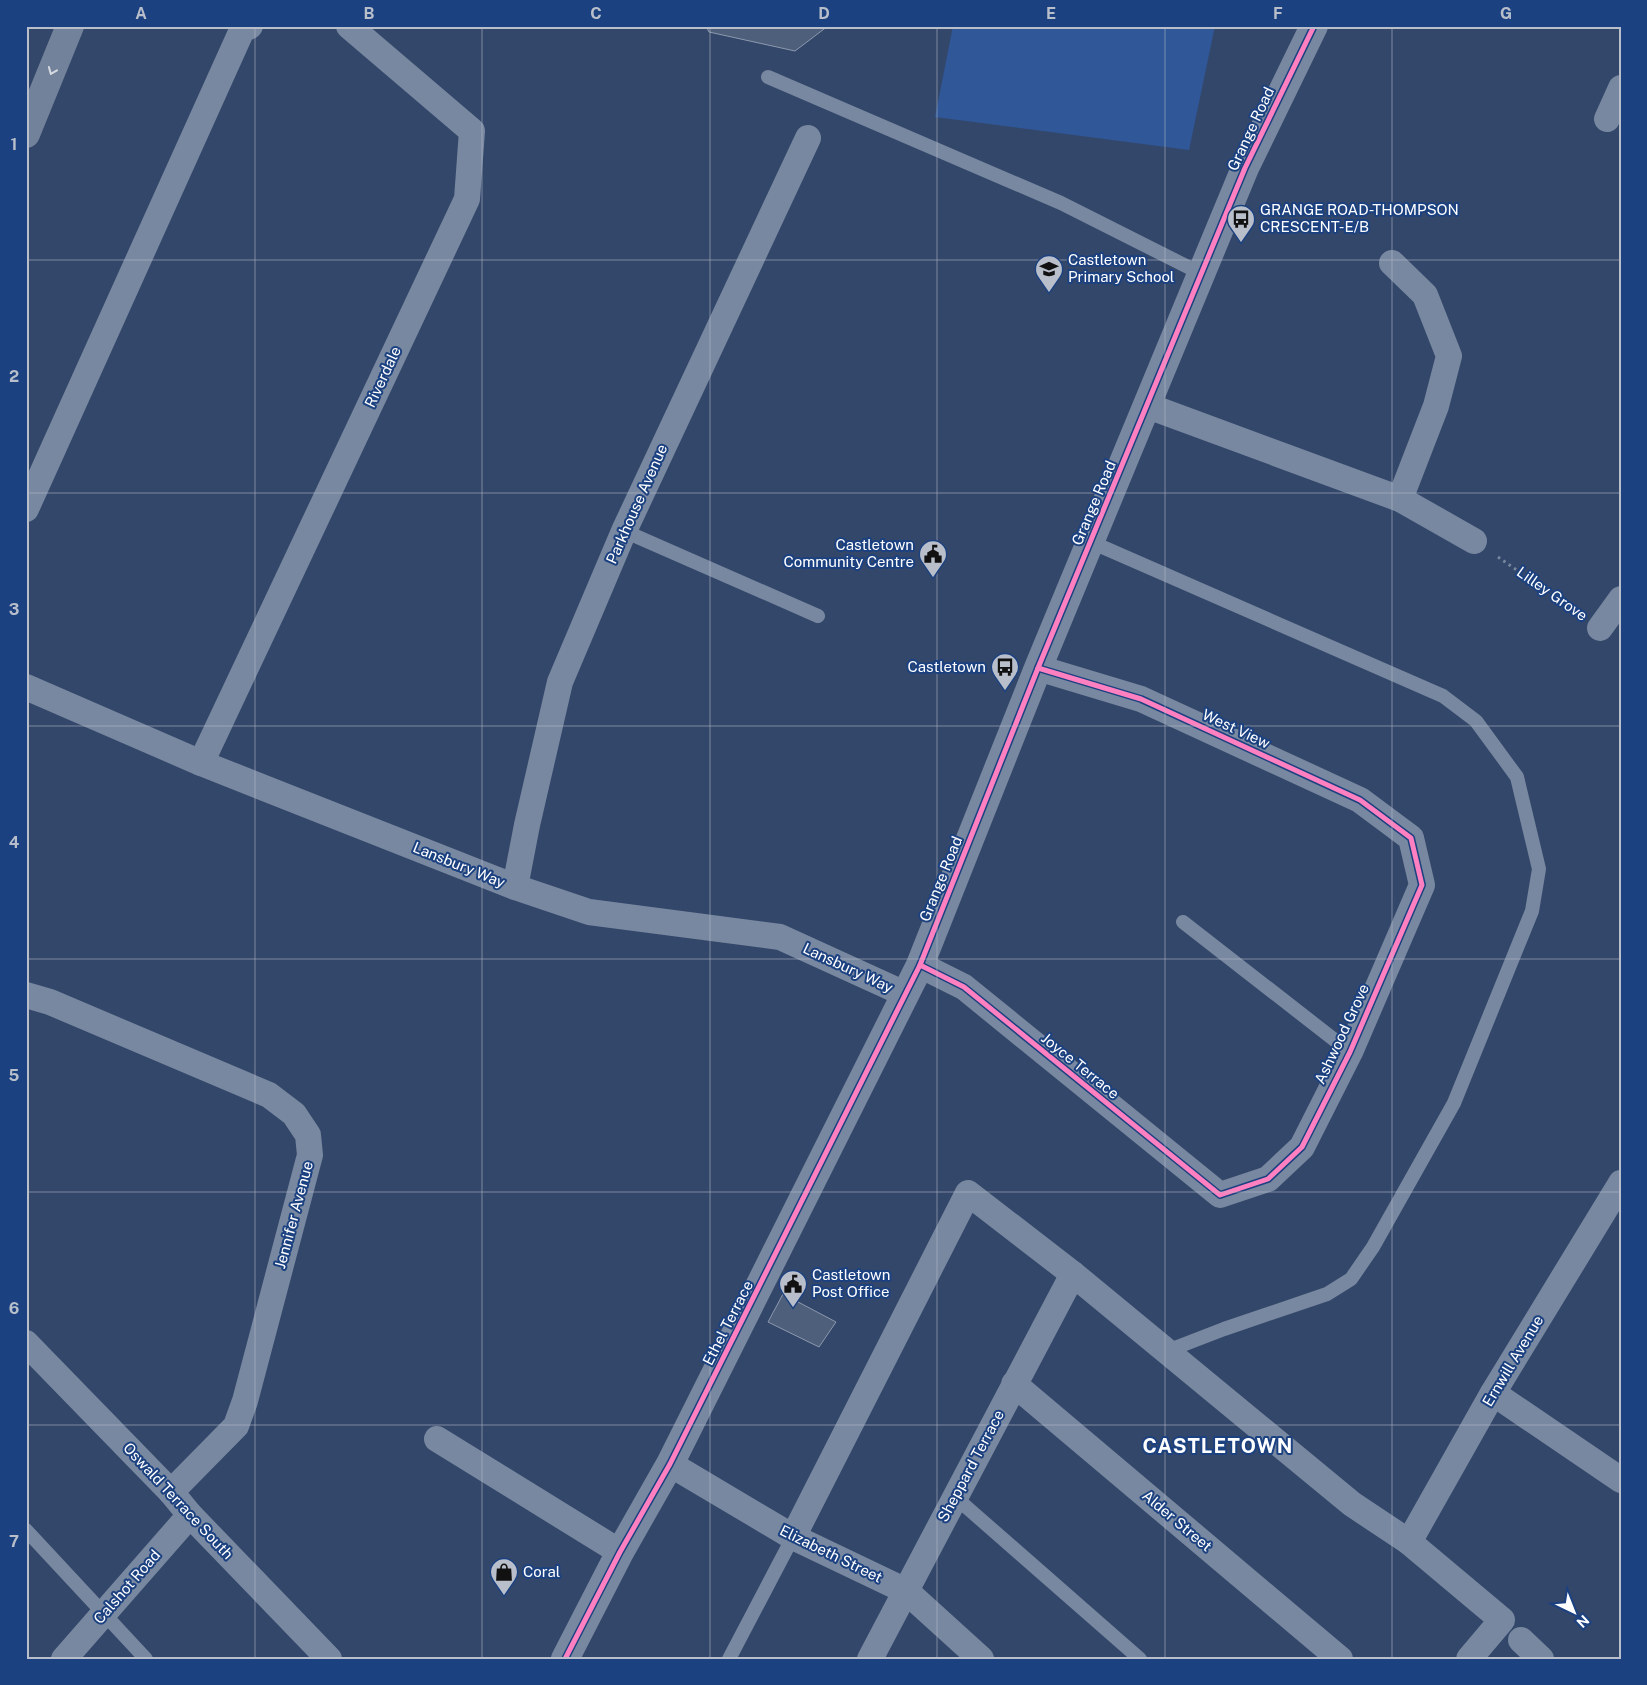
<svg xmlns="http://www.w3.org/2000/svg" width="1647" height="1685" viewBox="0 0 1647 1685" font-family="'Public Sans',sans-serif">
<rect width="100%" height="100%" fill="#33476a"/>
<!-- green -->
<polygon fill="#305798" points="953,26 1215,26 1189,150 935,117"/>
<!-- building -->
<g fill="#4e5f7b" stroke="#8c99ae">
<polygon points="706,26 828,26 795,51 709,32"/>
<polygon points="783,1294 836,1322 819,1347 768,1322"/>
</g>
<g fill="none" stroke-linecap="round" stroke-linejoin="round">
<!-- path -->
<polyline stroke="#7888a0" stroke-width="3" stroke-dasharray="2.5 4" stroke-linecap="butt" points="1498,557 1577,612"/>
<!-- service -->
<g stroke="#7888a0" stroke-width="14">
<polyline points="768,77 1061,203 1202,274"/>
<polyline points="624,531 818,616"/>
<polyline points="1091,542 1443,696 1476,721 1517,777 1539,869 1532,911 1454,1103 1373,1247 1351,1279 1327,1294 1224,1329 1167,1351"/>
<polyline points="1183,922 1350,1052"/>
<polyline points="955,1497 1140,1659"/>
<polyline points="26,1530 146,1659"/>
<polyline points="729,1659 793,1537"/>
</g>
<!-- minor -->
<g stroke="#7888a0" stroke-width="26">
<polyline points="1607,119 1621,88"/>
<polyline points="1392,263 1425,295 1449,356 1436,406 1400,499"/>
<polyline points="1148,406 1400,499 1474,541"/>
<polyline points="26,509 242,30 250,26"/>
<polyline points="1600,628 1621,599"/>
<polyline points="26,687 201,763 515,887 589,912 780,937 905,994"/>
<polyline points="201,763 467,199 472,131 349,26"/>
<polyline points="515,887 527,825 560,682 624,531 808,138"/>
<polyline points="920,965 964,987 1220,1195 1268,1179 1302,1147 1350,1052 1422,885 1411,838 1360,800 1141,699 1038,668"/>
<polyline points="26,995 50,1002 269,1095 294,1114 308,1135 310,1155 245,1401 236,1426 171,1492"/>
<polyline points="26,1343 171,1492 190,1515 329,1659"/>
<polyline points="1014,1384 1340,1659"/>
<polyline points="1493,1393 1621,1480"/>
<polyline points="437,1439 620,1552"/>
<polyline points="670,1464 793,1537 906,1591 981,1659"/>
<polyline points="793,1537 968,1193 1073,1274 1352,1504 1409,1542 1502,1620 1469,1659"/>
<polyline points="1409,1542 1493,1393 1621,1183"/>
<polyline points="1521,1640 1541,1659"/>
<polyline points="64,1659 190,1515"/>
<polyline points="870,1659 1073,1274"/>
</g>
<!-- tertiary -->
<polyline stroke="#7888a0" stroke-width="28" points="565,1659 620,1552 670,1464 920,965 1038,668 1245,168 1314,26"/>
<!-- trunk -->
<polyline stroke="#73829b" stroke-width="28" points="26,134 70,26"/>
<!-- cycleway casing -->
<g stroke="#1c4180" stroke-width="8">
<g id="cycleway">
<polyline points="920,965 964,987 1220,1195 1268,1179 1302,1147 1350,1052 1422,885 1411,838 1360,800 1141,699 1038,668"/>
<polyline points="565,1659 620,1552 670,1464 920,965 1038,668 1245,168 1314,26"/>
</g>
</g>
<!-- cycleway -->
<use href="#cycleway" stroke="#ff80c0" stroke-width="5"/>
</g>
<!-- one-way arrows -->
<defs><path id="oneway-chevron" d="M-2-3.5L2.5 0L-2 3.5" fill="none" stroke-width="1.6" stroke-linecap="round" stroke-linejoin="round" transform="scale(1.25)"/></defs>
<use stroke="#d5dae1" href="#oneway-chevron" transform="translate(52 71) rotate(112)"/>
<!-- grid -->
<path fill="none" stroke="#b8bfcb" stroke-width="1" stroke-opacity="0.55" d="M255 26V1659M482 26V1659M710 26V1659M937 26V1659M1165 26V1659M1392 26V1659M26 260H1621M26 493H1621M26 726H1621M26 959H1621M26 1192H1621M26 1425H1621"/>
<!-- icons -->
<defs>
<g id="bus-pin" transform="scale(1.4375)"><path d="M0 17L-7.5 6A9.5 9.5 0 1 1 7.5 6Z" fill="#b8bfcb" stroke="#1c4180"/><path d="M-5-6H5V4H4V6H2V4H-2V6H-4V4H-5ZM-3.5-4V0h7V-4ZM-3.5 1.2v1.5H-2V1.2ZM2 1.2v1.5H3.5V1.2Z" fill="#111"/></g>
<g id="school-pin" transform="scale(1.4375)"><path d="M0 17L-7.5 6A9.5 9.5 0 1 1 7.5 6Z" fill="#b8bfcb" stroke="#1c4180"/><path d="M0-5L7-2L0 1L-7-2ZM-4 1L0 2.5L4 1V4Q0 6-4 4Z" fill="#111"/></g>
<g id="civic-pin" transform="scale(1.4375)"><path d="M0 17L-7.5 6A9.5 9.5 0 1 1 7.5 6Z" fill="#b8bfcb" stroke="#1c4180"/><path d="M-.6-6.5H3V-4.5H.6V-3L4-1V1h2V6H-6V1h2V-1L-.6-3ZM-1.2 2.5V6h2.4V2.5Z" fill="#111"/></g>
<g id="shop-pin" transform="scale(1.4375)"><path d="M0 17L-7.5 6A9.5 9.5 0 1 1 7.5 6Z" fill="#b8bfcb" stroke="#1c4180"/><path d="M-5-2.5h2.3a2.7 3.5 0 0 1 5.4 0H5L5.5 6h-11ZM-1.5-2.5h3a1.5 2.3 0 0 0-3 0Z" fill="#111"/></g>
</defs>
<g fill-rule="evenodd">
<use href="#bus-pin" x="1241" y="219"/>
<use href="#school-pin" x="1049" y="269"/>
<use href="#civic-pin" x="933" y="554"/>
<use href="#bus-pin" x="1005" y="667"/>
<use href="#civic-pin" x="793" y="1284"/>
<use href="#shop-pin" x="504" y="1572"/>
</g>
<g text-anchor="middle" stroke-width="4" stroke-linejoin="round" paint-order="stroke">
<!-- street labels -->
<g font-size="15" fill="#fff" stroke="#1c4180">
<text transform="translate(1251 129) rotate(-65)" y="5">Grange Road</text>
<text transform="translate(383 377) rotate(-65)" y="5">Riverdale</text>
<text transform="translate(1094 503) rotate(-67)" y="5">Grange Road</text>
<text transform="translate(637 504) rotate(-66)" y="5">Parkhouse Avenue</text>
<text transform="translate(1552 594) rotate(35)" y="5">Lilley Grove</text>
<text transform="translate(1236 729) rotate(25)" y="5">West View</text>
<text transform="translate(459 865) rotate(22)" y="5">Lansbury Way</text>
<text transform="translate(941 879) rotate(-68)" y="5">Grange Road</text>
<text transform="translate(848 968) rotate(25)" y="5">Lansbury Way</text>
<text transform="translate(1342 1034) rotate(-65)" y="5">Ashwood Grove</text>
<text transform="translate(1080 1066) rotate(39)" y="5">Joyce Terrace</text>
<text transform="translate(294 1215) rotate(-75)" y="5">Jennifer Avenue</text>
<text transform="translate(728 1323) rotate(-63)" y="5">Ethel Terrace</text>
<text transform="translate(1513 1361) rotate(-59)" y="5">Ernwill Avenue</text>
<text transform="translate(971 1466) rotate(-62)" y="5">Sheppard Terrace</text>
<text transform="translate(178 1501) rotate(47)" y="5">Oswald Terrace South</text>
<text transform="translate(1177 1521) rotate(40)" y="5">Alder Street</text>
<text transform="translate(831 1554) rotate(26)" y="5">Elizabeth Street</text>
<text transform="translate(127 1587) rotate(-49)" y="5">Calshot Road</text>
</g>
<!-- poi labels -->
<g font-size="15" fill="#fff" stroke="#1c4180" text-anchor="start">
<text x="1260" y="215">GRANGE ROAD-THOMPSON<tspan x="1260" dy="17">CRESCENT-E/B</tspan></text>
<text x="1068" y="265">Castletown<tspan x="1068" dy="17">Primary School</tspan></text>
<text x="914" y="550" text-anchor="end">Castletown<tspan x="914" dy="17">Community Centre</tspan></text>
<text x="986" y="672" text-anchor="end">Castletown</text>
<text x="812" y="1280">Castletown<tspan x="812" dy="17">Post Office</tspan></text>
<text x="523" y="1577">Coral</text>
</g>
<!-- district labels -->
<g font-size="20" font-weight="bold" letter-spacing="1" fill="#fff" stroke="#1c4180">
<text x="1218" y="1453">CASTLETOWN</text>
</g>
</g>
<!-- border -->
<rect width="1647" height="1685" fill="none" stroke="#1c4180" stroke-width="55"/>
<!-- north arrow -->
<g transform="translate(1574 1612) rotate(137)" stroke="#1c4180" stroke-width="4" paint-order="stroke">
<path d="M0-4L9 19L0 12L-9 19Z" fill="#ffffff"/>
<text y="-8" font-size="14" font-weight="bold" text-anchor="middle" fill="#ffffff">N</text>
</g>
<rect x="28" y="28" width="1592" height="1630" fill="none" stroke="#b8bfcb" stroke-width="2"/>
<g font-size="16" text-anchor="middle" font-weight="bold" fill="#b8bfcb">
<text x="141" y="19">A</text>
<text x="369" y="19">B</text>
<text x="596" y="19">C</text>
<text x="824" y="19">D</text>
<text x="1051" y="19">E</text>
<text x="1278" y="19">F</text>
<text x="1506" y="19">G</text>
<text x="14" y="150">1</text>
<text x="14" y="382">2</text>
<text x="14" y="615">3</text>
<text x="14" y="848">4</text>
<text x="14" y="1081">5</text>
<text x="14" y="1314">6</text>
<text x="14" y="1547">7</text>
</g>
</svg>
